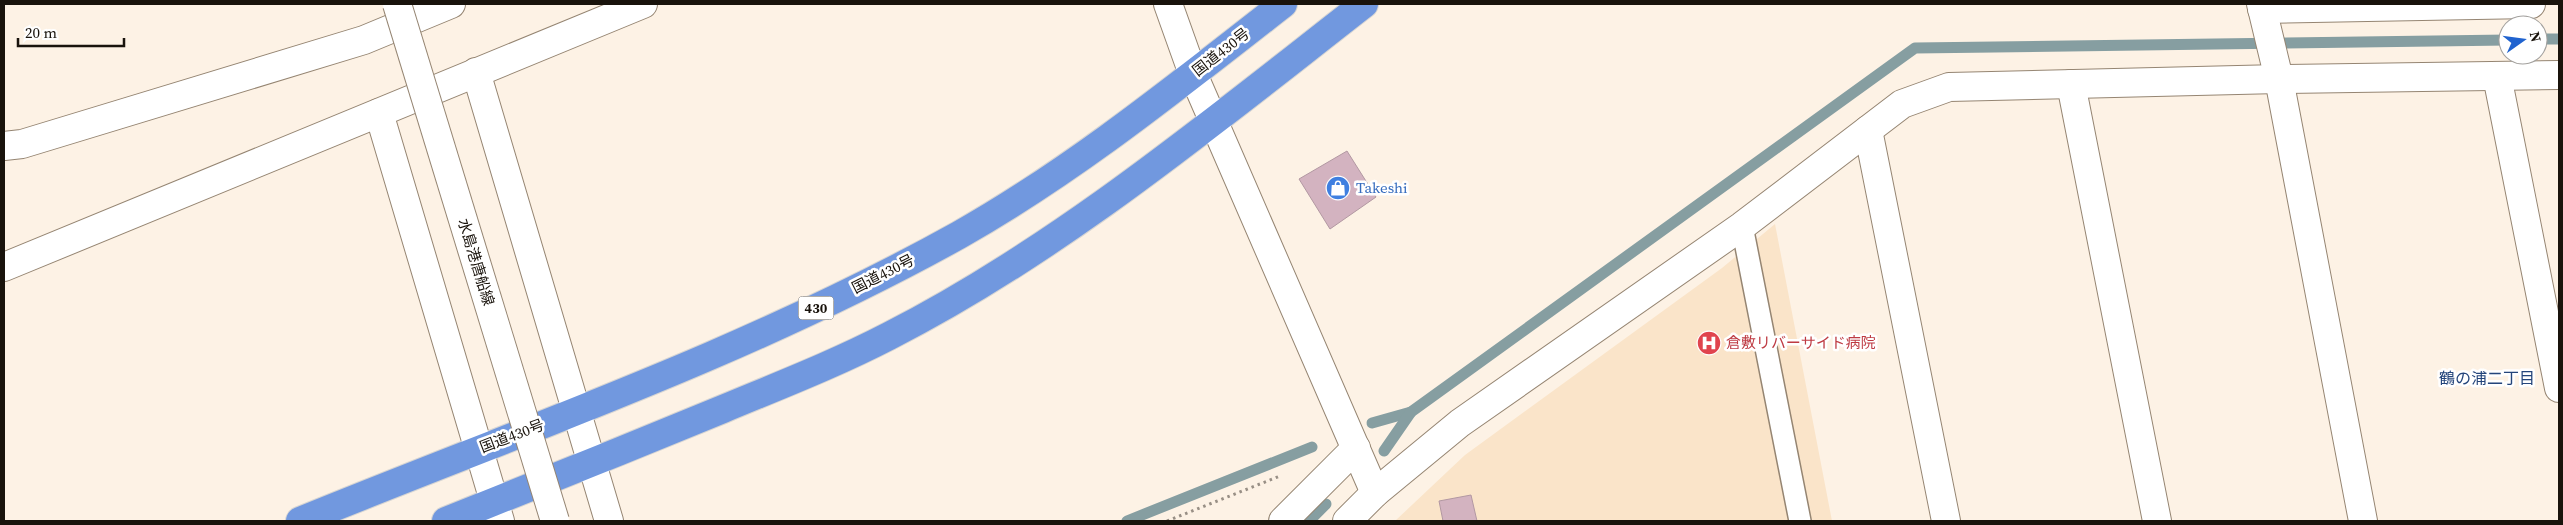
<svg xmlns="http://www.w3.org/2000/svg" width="2563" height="525" viewBox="0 0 2563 525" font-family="'Source Serif 4','Noto Sans JP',serif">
<rect width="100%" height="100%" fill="#fdf2e5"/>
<!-- built -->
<polygon fill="#fae4c9" points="1775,224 1832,521 1395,521 1465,455 1722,268"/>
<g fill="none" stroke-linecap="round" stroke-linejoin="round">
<!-- stream -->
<g stroke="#869ea1" stroke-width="11">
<polyline points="2538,39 2559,39"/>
<polyline points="1372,423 1411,412"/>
<polyline points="1384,451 1411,412 1915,48 2508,40"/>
<polyline points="1127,521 1312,447"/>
<polyline points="1309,521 1326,504"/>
</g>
</g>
<!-- building -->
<g fill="#d3b3c0" stroke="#b298a2">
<polygon points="1347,151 1376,197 1330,229 1299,179"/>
<polygon points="1471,495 1477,521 1443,521 1439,501"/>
</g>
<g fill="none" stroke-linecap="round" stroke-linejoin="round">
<!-- lane casing -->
<g stroke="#958572" stroke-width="24">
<polyline id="lane" points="1742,226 1800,521"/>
</g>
<!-- street casing -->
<g stroke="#958572" stroke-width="30">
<g id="street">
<polyline points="1168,4 1193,74"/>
<polyline points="2261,4 2279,79 2363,521"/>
<polyline points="476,72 609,521"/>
<polyline points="2497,76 2559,388"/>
<polyline points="2071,84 2157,521"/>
<polyline points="379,113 500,521"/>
<polyline points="1868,130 1946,521"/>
<polyline points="4,267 643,4"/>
<polyline points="1283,521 1356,448"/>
</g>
</g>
<!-- secondary casing -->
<g stroke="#958572" stroke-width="30">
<g id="secondary">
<polyline points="2262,9 2531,4"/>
<polyline points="1193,74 1375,493"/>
<polyline points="4,146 22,144 364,40 451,4"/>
<polyline points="1347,521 1375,493 1460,423 1742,226 1902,104 1949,87 2279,79 2559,75"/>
</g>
</g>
<!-- highway casing -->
<g stroke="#d6d5d3" stroke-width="30">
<g id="highway">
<path d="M300 521C521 431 749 352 959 235 1074 170 1179 85 1283 4"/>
<path d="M446 521C538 484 631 447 723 409 778 386 835 364 889 336 1058 250 1215 120 1364 4"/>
</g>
</g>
<!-- path -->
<polyline stroke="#988f85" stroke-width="3" stroke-dasharray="2.5 4" stroke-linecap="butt" points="1167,521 1280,476"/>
<!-- lane -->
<use href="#lane" stroke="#fff" stroke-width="21"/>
<!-- street -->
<use href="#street" stroke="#fff" stroke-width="28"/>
<!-- secondary -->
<use href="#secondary" stroke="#fff" stroke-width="28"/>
<!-- highway -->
<use href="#highway" stroke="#7198df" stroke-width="28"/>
<!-- secondary-bridge casing -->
<g stroke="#958572" stroke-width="30" stroke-linecap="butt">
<polyline id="secondary-bridge" points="397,4 555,521"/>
</g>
<!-- secondary-bridge -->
<use href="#secondary-bridge" stroke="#fff" stroke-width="28"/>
</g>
<!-- icons -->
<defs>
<g id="shop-disc" transform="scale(1.25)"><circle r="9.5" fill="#3f7fe0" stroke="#fff"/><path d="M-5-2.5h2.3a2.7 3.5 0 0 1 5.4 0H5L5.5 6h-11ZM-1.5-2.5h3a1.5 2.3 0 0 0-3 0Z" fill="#fff"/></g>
<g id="hospital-disc" transform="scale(1.25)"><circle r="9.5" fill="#e0444e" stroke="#fff"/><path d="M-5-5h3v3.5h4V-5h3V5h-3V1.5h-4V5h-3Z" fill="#fff"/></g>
</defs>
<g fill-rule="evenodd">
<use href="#shop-disc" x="1338" y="188"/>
<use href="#hospital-disc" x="1709" y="343"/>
</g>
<g text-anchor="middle" stroke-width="5" stroke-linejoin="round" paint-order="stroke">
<!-- shield labels -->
<rect fill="#fff" stroke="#5e5a55" stroke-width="1" x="798.5" y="296.5" width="35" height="23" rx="4"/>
<g font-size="14" font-weight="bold" fill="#19130c">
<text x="816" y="313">430</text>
</g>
<!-- street labels -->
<g font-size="15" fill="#19130c" stroke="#fff">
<text transform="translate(1221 52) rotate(-38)" y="5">国道430号</text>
<text transform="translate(476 262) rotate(73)" y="5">水島港唐船線</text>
<text transform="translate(883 274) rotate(-27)" y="5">国道430号</text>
<text transform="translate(512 436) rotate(-21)" y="5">国道430号</text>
</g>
<!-- shop labels -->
<g font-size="15" fill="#366cbe" stroke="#fff" text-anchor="start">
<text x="1356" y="193">Takeshi</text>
</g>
<!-- health labels -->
<g font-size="15" fill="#be3a42" stroke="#fff" text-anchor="start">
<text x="1726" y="348">倉敷リバーサイド病院</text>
</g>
<!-- neighbourhood labels -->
<g font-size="16" fill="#24457b" stroke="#fff">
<text x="2487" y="384">鶴の浦二丁目</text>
</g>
</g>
<!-- border -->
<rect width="2563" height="525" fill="none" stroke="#19130c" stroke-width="10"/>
<!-- north arrow -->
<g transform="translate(2523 40) rotate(76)"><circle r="24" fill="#ffffff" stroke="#a3a19e"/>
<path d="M0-4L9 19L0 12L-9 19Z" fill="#2063cf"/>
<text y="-8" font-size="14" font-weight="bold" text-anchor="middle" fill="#19130c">N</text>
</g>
<!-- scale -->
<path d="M18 38v8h106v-8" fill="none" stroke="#19130c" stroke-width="2.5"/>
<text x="25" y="38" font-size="15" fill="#19130c" stroke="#ffffff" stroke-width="4" paint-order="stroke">20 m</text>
</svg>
